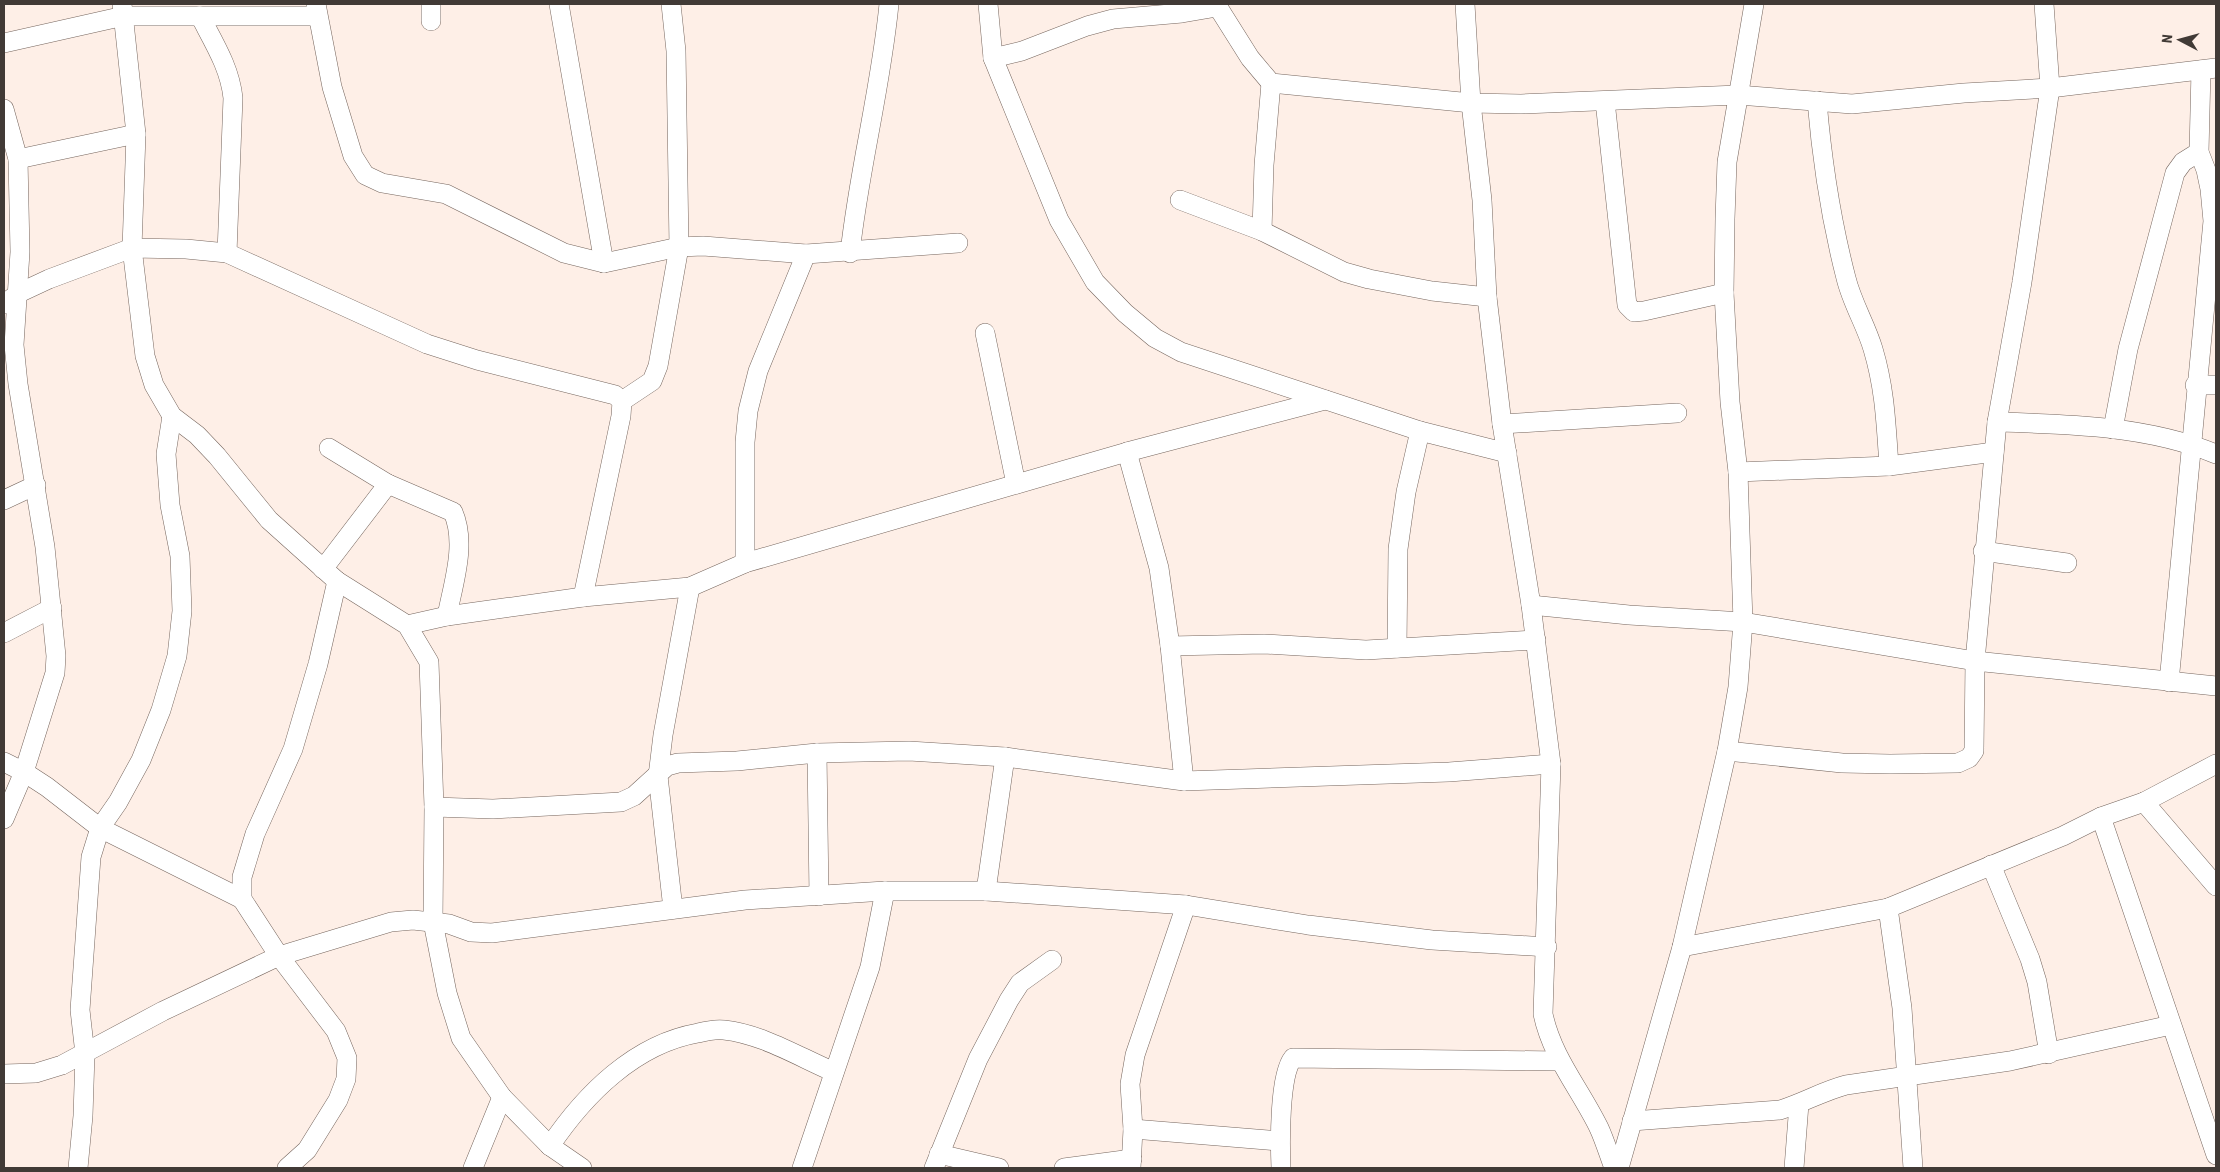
<svg xmlns="http://www.w3.org/2000/svg" width="2220" height="1172" viewBox="0 0 2220 1172" font-family="'Roboto Condensed',sans-serif">
<rect width="100%" height="100%" fill="#feefe7"/>
<g fill="none" stroke-linecap="round" stroke-linejoin="round">
<!-- street casing -->
<g stroke="#76665e" stroke-width="20">
<g id="street">
<polyline points="122,4 136,134 132,248 145,356 154,385 172,416 197,435 217,456 269,520 337,581 407,625 429,662 434,807 433,922 447,993 461,1038 502,1097 550,1146 582,1168"/>
<polyline points="316,4 332,87 353,156 365,175 382,183 446,194 564,253 604,263 679,247 703,246 806,254 958,243"/>
<polyline points="559,4 604,263"/>
<polyline points="988,4 993,58 1059,220 1095,282 1125,313 1155,338 1181,352 1420,431 1507,453"/>
<polyline points="1216,4 1250,58 1271,83 1471,103 1521,104 1738,95 1852,104 1964,93 2050,88 2216,68"/>
<path d="M1465 4 1471 103 1482 200 1487 297 1502 424 1531 605 1551 764 1543 1014C1552 1057 1580 1089 1599 1128 1605 1141 1609 1155 1614 1168"/>
<path d="M200 16C214 43 230 68 233 98L227 253"/>
<polyline points="431,21 431,4"/>
<polyline points="4,43 124,16 317,16"/>
<polyline points="993,58 1022,51 1087,26 1113,19 1182,13 1217,7"/>
<polyline points="1605,101 1627,305 1634,312 1644,311 1724,293"/>
<path d="M1817 101C1822 161 1831 220 1846 278 1852 303 1866 325 1873 349 1885 389 1886 424 1889 466"/>
<polyline points="4,109 18,159 20,252 14,345 18,384 45,547 56,656 55,673 24,772 47,787 100,828 242,899"/>
<polyline points="18,159 136,134"/>
<polyline points="1180,200 1262,231 1344,272 1369,279 1432,291 1487,297"/>
<polyline points="1262,231 1264,165 1271,83"/>
<path d="M850 253C859 169 881 88 889 4"/>
<polyline points="4,304 19,293 49,279 132,248 186,249 227,253 427,344 477,360 615,395 622,401 621,416 583,597"/>
<polyline points="985,333 1016,484"/>
<polyline points="2195,385 2216,385"/>
<polyline points="622,401 652,381 658,366 679,247 676,51 671,4"/>
<path d="M1997 422C2070 424 2149 426 2216 454"/>
<polyline points="1502,424 1677,413"/>
<polyline points="2113,429 2128,349 2175,173 2183,162 2199,152"/>
<path d="M329 448 388 484 453 512C467 544 453 584 447 616"/>
<polyline points="1127,452 1159,568 1170,646 1184,781"/>
<polyline points="1738,472 1889,466 1994,452"/>
<polyline points="4,500 36,485"/>
<polyline points="1983,551 2067,563"/>
<polyline points="745,563 745,442 748,411 758,371 806,254"/>
<polyline points="323,569 388,484"/>
<polyline points="1531,605 1629,615 1743,622 1975,661 2216,686"/>
<polyline points="407,625 447,616 583,597 690,587 745,563 1127,452 1325,400"/>
<polyline points="4,633 52,608"/>
<polyline points="1170,646 1264,644 1366,650 1536,640"/>
<polyline points="1397,648 1398,549 1406,492 1420,431"/>
<polyline points="2169,682 2213,221 2210,189 2206,170 2199,152 2201,70"/>
<polyline points="1727,751 1842,763 1890,764 1958,763 1969,758 1974,751 1975,661 1997,422 2022,282 2050,88 2044,4"/>
<polyline points="817,753 819,896"/>
<polyline points="4,762 24,772 4,819"/>
<polyline points="2144,802 2216,886"/>
<polyline points="434,807 493,809 621,802 634,796 667,766 678,763 737,761 817,753 909,751 1005,757 1184,781 1449,772 1551,764"/>
<polyline points="2101,817 2216,1155"/>
<polyline points="1991,865 2030,959 2037,982 2049,1054"/>
<polyline points="986,891 1005,757"/>
<polyline points="1888,908 1902,1008 1913,1168"/>
<polyline points="673,909 658,776 663,735 690,587"/>
<polyline points="1682,947 1888,908 2063,836 2101,817 2144,802 2216,764"/>
<polyline points="4,1074 36,1073 62,1065 163,1011 279,956 391,922 413,920 449,924 471,932 492,933 745,900 885,891 986,891 1186,905 1308,925 1432,940 1547,947"/>
<path d="M1632 1121 1780 1110C1803 1103 1823 1091 1846 1085L2010 1061 2171 1025"/>
<polyline points="1133,1129 1280,1141"/>
<path d="M550 1146C585 1094 635 1044 698 1033 706 1031 716 1029 724 1030 762 1034 799 1057 834 1072"/>
<polyline points="939,1154 999,1168"/>
<polyline points="78,1168 83,1116 85,1054 80,1010 91,857 100,828 118,802 141,760 161,710 177,656 182,611 180,556 170,505 166,454 172,416"/>
<polyline points="287,1168 307,1150 338,1100 346,1079 347,1058 336,1031 279,956 242,899 242,877 255,834 293,749 318,664 337,581"/>
<polyline points="473,1168 502,1097"/>
<polyline points="802,1168 870,967 885,891"/>
<polyline points="934,1168 978,1059 1009,1000 1020,983 1052,960"/>
<polyline points="1064,1168 1132,1159"/>
<polyline points="1131,1168 1133,1129 1130,1084 1135,1055 1186,905"/>
<path d="M1281 1168C1280 1144 1279 1075 1293 1058L1559 1061"/>
<polyline points="1619,1168 1682,947 1727,751 1738,687 1743,622 1738,472 1730,402 1724,293 1725,219 1727,162 1754,4"/>
<polyline points="1794,1168 1799,1104"/>
</g>
</g>
<!-- street -->
<use href="#street" stroke="#fff" stroke-width="19"/>
</g>
<!-- border -->
<rect width="2220" height="1172" fill="none" stroke="#413a36" stroke-width="10"/>
<!-- north arrow -->
<g transform="translate(2180 40) rotate(276)" stroke="#feefe7" stroke-width="4" paint-order="stroke">
<path d="M0-4L9 19L0 12L-9 19Z" fill="#413a36"/>
<text y="-8" font-size="14" font-weight="bold" text-anchor="middle" fill="#413a36">N</text>
</g>
</svg>
